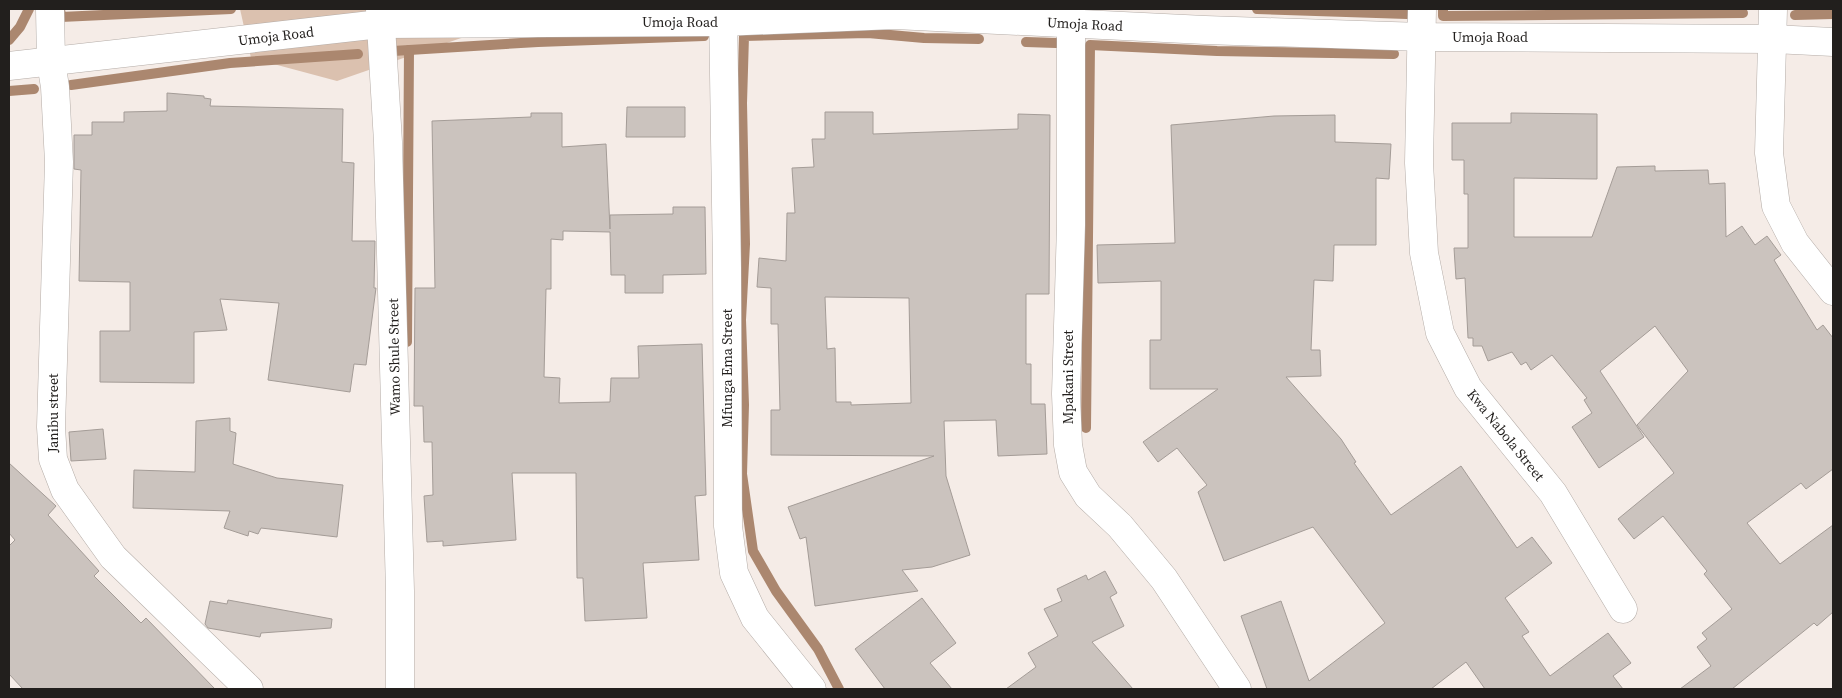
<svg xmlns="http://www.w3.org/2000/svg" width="1842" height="698" viewBox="0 0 1842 698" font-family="'Source Serif 4',serif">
<rect width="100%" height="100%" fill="#f5ece7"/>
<!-- green -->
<polygon fill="#dbc1af" points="240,9 460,9 464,37 337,81 251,58"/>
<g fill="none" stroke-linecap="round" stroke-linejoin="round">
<!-- stream -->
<g stroke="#ab876f" stroke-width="10">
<polyline points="60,9 61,17 231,9"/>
<polyline points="1257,9 1407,14 1407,9"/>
<polyline points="1443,9 1443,16 1743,13"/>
<polyline points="1795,15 1833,14"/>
<polyline points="9,40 20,27 29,9"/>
<polyline points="1026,42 1056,43"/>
<polyline points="393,51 538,42 704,36"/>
<polyline points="71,85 230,63 358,54"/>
<polyline points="9,91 34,89"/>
<polyline points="407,342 409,50"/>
<polyline points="1086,428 1090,45 1217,51 1394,54"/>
<polyline points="839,689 818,649 776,591 753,551 742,474 744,405 741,320 745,244 742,103 744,36 868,33 924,38 979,39"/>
</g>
</g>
<!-- building -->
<g fill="#cbc3be" stroke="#a49c97" fill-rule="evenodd">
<polygon points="167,93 204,96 204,98 211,99 210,106 343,109 342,162 354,163 352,241 375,241 374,288 376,288 366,365 354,364 350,392 268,380 279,303 220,299 227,330 194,332 194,383 100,382 100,331 130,331 130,282 79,281 81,170 74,169 74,135 92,135 92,122 124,122 124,112 167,111"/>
<polygon points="627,107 685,107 685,137 626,137"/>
<path d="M825 112H873V134L1018 129V114L1050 115 1049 294H1026V364H1031V404H1045L1047 454 998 456 996 420 944 421 946 476 970 555 932 567 902 570 918 591 815 606 806 537 800 539 788 507 934 456 771 455V410H780L778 324H771V288L757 287 759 258 786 261 787 213H795L792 168 814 167 812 139H825ZM825 297 909 298 911 403 851 405V402H836L835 348 827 349Z"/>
<polygon points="531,113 562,113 562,147 606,144 610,229 610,215 673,214 673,207 705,207 706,274 663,275 663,293 625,293 625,275 611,275 610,232 563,231 563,240 551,239 551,289 546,289 544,377 560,378 559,403 610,402 611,378 639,378 638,346 702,344 706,495 695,496 699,560 643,563 647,618 585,621 583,578 577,578 576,473 512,473 516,540 443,546 443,541 427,542 424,496 433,495 432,442 424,442 423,406 414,406 415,288 435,288 432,121 531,117"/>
<polygon points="1511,113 1597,114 1597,179 1514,178 1514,237 1592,237 1617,167 1655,166 1655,171 1708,170 1709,184 1725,183 1726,237 1742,226 1755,245 1767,236 1781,255 1774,260 1817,330 1823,325 1833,338 1833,469 1806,489 1801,483 1747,523 1780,564 1833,525 1833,612 1817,626 1814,623 1732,689 1680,689 1711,666 1697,647 1707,639 1702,633 1732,609 1704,574 1707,571 1663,516 1634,539 1618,519 1674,473 1637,425 1688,371 1655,326 1600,371 1644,437 1599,468 1572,427 1592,413 1584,400 1587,398 1552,355 1531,370 1526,362 1521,365 1512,352 1488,361 1482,346 1473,346 1473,338 1468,338 1465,278 1456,279 1454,248 1468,248 1468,194 1464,194 1464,160 1452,160 1452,123 1511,123"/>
<polygon points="1335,115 1335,142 1391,144 1389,179 1376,178 1376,245 1334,245 1333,281 1314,280 1311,350 1320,350 1321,376 1286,377 1341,439 1356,462 1354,463 1391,515 1461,466 1517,548 1532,537 1552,563 1505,598 1529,632 1522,636 1550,676 1608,633 1631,663 1613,676 1623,689 1485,689 1466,662 1431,689 1267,689 1241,616 1281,601 1309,681 1385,623 1313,527 1224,561 1198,492 1207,485 1177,448 1158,462 1143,442 1218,389 1150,389 1150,340 1161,340 1161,281 1098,283 1097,245 1175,243 1171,125 1274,116"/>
<polygon points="230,418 230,431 236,433 233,464 277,478 343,485 337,537 261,528 258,534 249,531 248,536 224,528 230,511 133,508 134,470 195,472 196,421"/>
<polygon points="103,429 106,459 71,461 69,432"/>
<polygon points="9,463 56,506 48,515 99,571 94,576 141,623 146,618 215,689 23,689 9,674 9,546 15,540 9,533"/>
<polygon points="1105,571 1117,593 1110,597 1124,626 1092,642 1133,689 1006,689 1036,667 1028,653 1058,636 1044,609 1062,601 1057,589 1086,575 1088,580"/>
<polygon points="922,598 956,643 930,663 952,689 885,689 855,649"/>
<polygon points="228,600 332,619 331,628 261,633 260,637 208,628 205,624 210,601 227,604"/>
</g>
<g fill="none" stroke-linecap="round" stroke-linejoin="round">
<!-- street casing -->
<g stroke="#b4aca7" stroke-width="29">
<g id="street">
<polyline points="50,9 51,62 55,87 59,162 51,427 53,459 65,490 113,557 249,689"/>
<polyline points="380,9 388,142 400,591 400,689"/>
<polyline points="723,9 727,268 728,526 734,573 755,618 812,689"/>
<polyline points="1071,9 1071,225 1066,394 1068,445 1073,472 1088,496 1120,526 1164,579 1237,689"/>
<polyline points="1422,9 1419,163 1424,253 1440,333 1468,388 1553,493 1623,609"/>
<polyline points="1773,9 1769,153 1776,206 1795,243 1833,291"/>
<polyline points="9,66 380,24 723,22 895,15 1205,30 1422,37 1772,39 1833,42"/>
</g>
</g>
<!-- street -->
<use href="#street" stroke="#fff" stroke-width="28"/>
</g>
<g text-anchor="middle" stroke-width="4" stroke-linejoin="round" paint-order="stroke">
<!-- street labels -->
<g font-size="14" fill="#221f1d" stroke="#fff">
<text x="680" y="27">Umoja Road</text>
<text transform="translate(1085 24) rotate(3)" y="5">Umoja Road</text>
<text transform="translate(276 36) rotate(-7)" y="5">Umoja Road</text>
<text x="1490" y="42">Umoja Road</text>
<text transform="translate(394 357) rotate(-91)" y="5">Wamo Shule Street</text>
<text transform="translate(727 368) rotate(-90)" y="5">Mfunga Ema Street</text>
<text transform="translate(1068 377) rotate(-90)" y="5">Mpakani Street</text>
<text transform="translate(53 413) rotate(-90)" y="5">Janibu street</text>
<text transform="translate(1506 435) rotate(51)" y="5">Kwa Nabola Street</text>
</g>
</g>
<!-- border -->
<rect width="1842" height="698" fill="none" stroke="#221f1d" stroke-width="20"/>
</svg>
